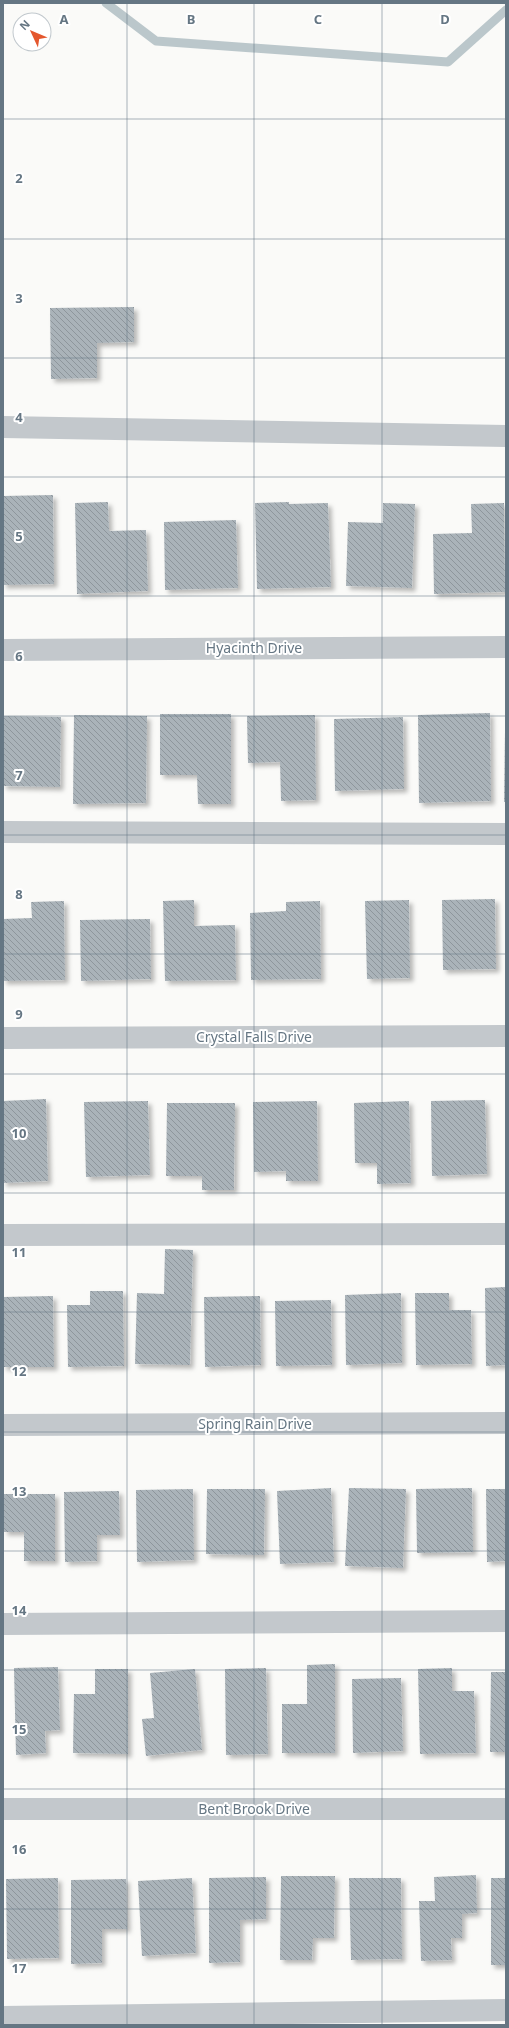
<svg xmlns="http://www.w3.org/2000/svg" width="509" height="2028" viewBox="0 0 509 2028" font-family="'Noto Sans',sans-serif">
<defs>
<pattern id="building-back-hatch" width="6" height="6" patternUnits="userSpaceOnUse"><rect width="6" height="6" fill="#aab3b9"/><path d="M-1 5l2 2M0 0l6 6M5-1l2 2" fill="none" stroke="#8e969c"/></pattern>
<filter id="shadow"><feDropShadow dx="3.5" dy="3.5" stdDeviation="2" flood-color="#0004"/></filter>
</defs>
<rect width="100%" height="100%" fill="#fafaf8"/>
<g fill="none" stroke-linecap="round" stroke-linejoin="round">
<!-- stream -->
<polyline stroke="#bbc7cb" stroke-width="9" points="106,3 156,41 448,62 506,10"/>
</g>
<!-- building -->
<g fill="url(#building-back-hatch)" filter="url(#shadow)">
<polygon points="134,307 134,342 97,343 97,378 51,379 50,308"/>
<polygon points="53,495 54,584 3,585 3,496"/>
<polygon points="108,502 109,531 146,530 148,591 77,594 75,503"/>
<polygon points="289,502 289,504 328,503 331,587 257,589 255,503"/>
<polygon points="383,503 415,504 412,588 346,586 348,522 383,523"/>
<polygon points="504,503 505,592 434,594 433,534 472,533 471,504"/>
<polygon points="236,520 238,588 165,590 164,522"/>
<polygon points="490,713 491,801 419,803 418,715"/>
<polygon points="160,714 231,714 231,804 198,804 197,775 160,775"/>
<polygon points="74,715 147,716 146,803 73,804"/>
<polygon points="315,715 316,800 281,801 280,762 248,763 247,716"/>
<polygon points="3,716 61,717 60,787 3,786"/>
<polygon points="403,717 404,789 335,791 334,719"/>
<polygon points="505,731 506,802 504,802"/>
<polygon points="495,899 496,969 443,970 442,900"/>
<polygon points="194,900 194,926 235,925 236,980 165,981 163,901"/>
<polygon points="409,900 410,978 367,979 365,901"/>
<polygon points="64,901 65,980 3,981 3,919 32,918 31,902"/>
<polygon points="320,901 321,979 251,980 250,913 286,911 286,902"/>
<polygon points="150,919 151,979 81,981 80,920"/>
<polygon points="46,1099 48,1181 3,1183 3,1101"/>
<polygon points="485,1100 487,1174 432,1176 431,1101"/>
<polygon points="148,1101 150,1175 86,1177 84,1102"/>
<polygon points="317,1101 318,1181 286,1181 286,1171 254,1172 253,1102"/>
<polygon points="409,1101 411,1183 377,1184 377,1163 355,1163 354,1103"/>
<polygon points="167,1103 235,1103 234,1190 202,1190 202,1176 166,1176"/>
<polygon points="165,1249 193,1250 190,1365 135,1364 137,1293 164,1294"/>
<polygon points="506,1287 506,1365 486,1366 485,1288"/>
<polygon points="90,1291 123,1291 124,1366 68,1367 67,1305 90,1305"/>
<polygon points="401,1293 402,1363 346,1365 345,1295"/>
<polygon points="415,1293 449,1293 449,1310 471,1310 472,1364 416,1365"/>
<polygon points="53,1296 54,1367 3,1367 3,1297"/>
<polygon points="260,1296 261,1365 205,1367 204,1297"/>
<polygon points="331,1300 332,1365 276,1366 275,1301"/>
<polygon points="331,1488 334,1562 280,1564 277,1491"/>
<polygon points="349,1488 406,1489 403,1568 345,1566"/>
<polygon points="472,1488 473,1552 417,1553 416,1489"/>
<polygon points="193,1489 194,1560 137,1562 136,1490"/>
<polygon points="207,1489 265,1489 264,1555 206,1554"/>
<polygon points="486,1489 506,1489 506,1561 487,1562"/>
<polygon points="119,1491 120,1535 97,1535 97,1561 65,1562 64,1492"/>
<polygon points="4,1494 55,1494 55,1561 24,1561 24,1532 4,1532"/>
<polygon points="335,1664 335,1753 282,1753 282,1704 307,1704 307,1665"/>
<polygon points="58,1667 60,1730 45,1731 46,1753 16,1755 14,1668"/>
<polygon points="266,1668 268,1754 226,1755 225,1669"/>
<polygon points="452,1668 452,1691 474,1691 476,1753 420,1754 418,1669"/>
<polygon points="95,1669 128,1669 128,1754 73,1753 74,1694 95,1694"/>
<polygon points="195,1669 202,1750 146,1756 142,1719 154,1718 150,1673"/>
<polygon points="491,1672 506,1672 506,1752 490,1752"/>
<polygon points="401,1678 403,1751 353,1753 352,1679"/>
<polygon points="476,1875 477,1913 462,1914 462,1938 451,1938 452,1960 421,1961 419,1901 435,1901 434,1877"/>
<polygon points="281,1876 335,1876 334,1938 313,1938 312,1960 280,1960"/>
<polygon points="266,1877 266,1919 240,1920 240,1962 209,1963 209,1878"/>
<polygon points="58,1878 59,1958 7,1959 6,1879"/>
<polygon points="192,1878 196,1953 142,1956 138,1881"/>
<polygon points="349,1878 401,1878 402,1959 351,1960"/>
<rect x="491" y="1878" width="15" height="87"/>
<polygon points="126,1879 127,1929 102,1929 102,1963 71,1964 71,1880"/>
</g>
<g fill="none" stroke-linecap="round" stroke-linejoin="round">
<!-- minor -->
<g stroke="#c3c8cc" stroke-width="22">
<polyline points="3,427 506,436"/>
<polyline points="3,650 506,647"/>
<polyline points="3,832 506,834"/>
<polyline points="3,1038 506,1036"/>
<polyline points="3,1235 506,1234"/>
<polyline points="3,1425 506,1423"/>
<polyline points="3,1624 506,1621"/>
<polyline points="3,1809 506,1809"/>
<polyline points="3,2017 506,2010"/>
</g>
</g>
<!-- grid -->
<path fill="none" stroke="#657683" stroke-width="1" stroke-opacity="0.55" d="M127 3V2025M254 3V2025M382 3V2025M3 119H506M3 239H506M3 358H506M3 477H506M3 596H506M3 716H506M3 835H506M3 954H506M3 1074H506M3 1193H506M3 1312H506M3 1432H506M3 1551H506M3 1670H506M3 1789H506M3 1909H506"/>
<g text-anchor="middle" stroke-width="4" stroke-linejoin="round" paint-order="stroke">
<!-- street labels -->
<g font-size="14" fill="#657683" stroke="#fff">
<text x="254" y="653">Hyacinth Drive</text>
<text x="254" y="1042">Crystal Falls Drive</text>
<text x="255" y="1429">Spring Rain Drive</text>
<text x="254" y="1814">Bent Brook Drive</text>
</g>
</g>
<g font-size="13" text-anchor="middle" font-weight="bold" fill="#657683" stroke="#fff" stroke-width="4" stroke-linejoin="round" paint-order="stroke">
<text x="64" y="24">A</text>
<text x="191" y="24">B</text>
<text x="318" y="24">C</text>
<text x="445" y="24">D</text>
<text x="19" y="183">2</text>
<text x="19" y="303">3</text>
<text x="19" y="422">4</text>
<text x="19" y="541">5</text>
<text x="19" y="661">6</text>
<text x="19" y="780">7</text>
<text x="19" y="899">8</text>
<text x="19" y="1019">9</text>
<text x="19" y="1138">10</text>
<text x="19" y="1257">11</text>
<text x="19" y="1376">12</text>
<text x="19" y="1496">13</text>
<text x="19" y="1615">14</text>
<text x="19" y="1734">15</text>
<text x="19" y="1854">16</text>
<text x="19" y="1973">17</text>
</g>
<!-- border -->
<rect width="509" height="2028" fill="none" stroke="#657683" stroke-width="8"/>
<!-- north arrow -->
<g transform="translate(32 32) rotate(314)"><circle r="19" fill="#ffffff" stroke="#c1c8cd"/>
<path d="M0-3L7 15L0 10L-7 15Z" fill="#e4572e"/>
<text y="-6" font-size="11" font-weight="bold" text-anchor="middle" fill="#657683">N</text>
</g>
</svg>
